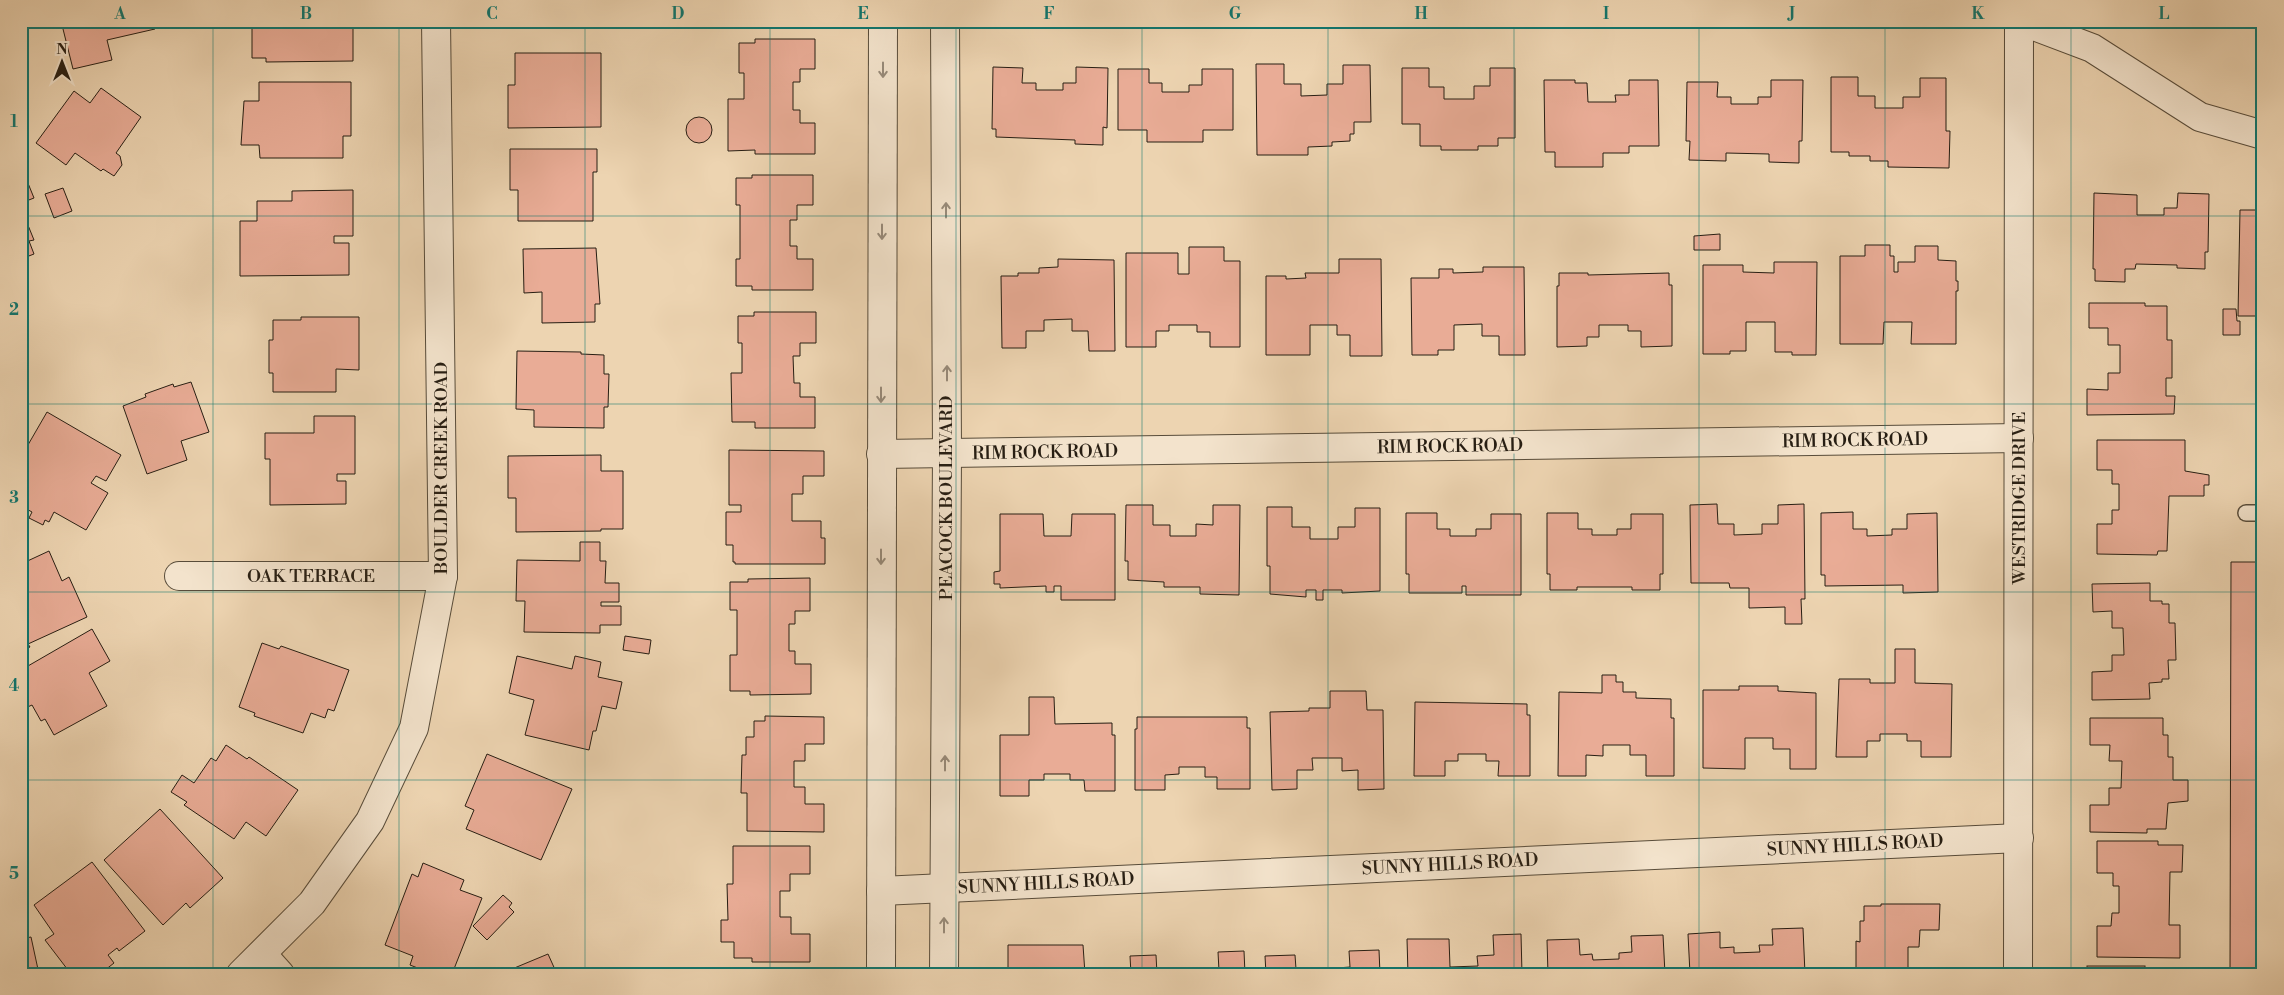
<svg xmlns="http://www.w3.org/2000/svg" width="2284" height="995" viewBox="0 0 2284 995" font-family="'Libre Bodoni',serif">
<rect width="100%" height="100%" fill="#edd4b1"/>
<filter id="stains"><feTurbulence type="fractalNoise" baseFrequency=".004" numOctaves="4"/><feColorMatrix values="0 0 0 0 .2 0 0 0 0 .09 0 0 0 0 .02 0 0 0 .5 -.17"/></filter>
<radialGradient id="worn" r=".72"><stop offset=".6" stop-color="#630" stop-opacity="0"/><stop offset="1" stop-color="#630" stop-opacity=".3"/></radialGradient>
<!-- building -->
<g fill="#e9ac96" stroke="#271e13">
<polygon points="61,21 154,21 155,29 107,40 112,60 73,69"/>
<polygon points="252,21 353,21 353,61 266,62 266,58 252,58"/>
<rect x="2174" y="21" width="79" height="3"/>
<polygon points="755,39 815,39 815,69 800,69 800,82 793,82 793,110 800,110 800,123 815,123 815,154 755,154 755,150 728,151 728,99 744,99 744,73 739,73 739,43 755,43"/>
<polygon points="515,53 601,53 601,127 508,128 508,85 515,85"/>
<polygon points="1256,64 1284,64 1284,84 1301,84 1301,96 1327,95 1327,84 1343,84 1343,65 1370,65 1371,122 1354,122 1354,134 1350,134 1350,141 1332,142 1332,146 1308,147 1308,155 1257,155"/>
<polygon points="993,67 1023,68 1022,83 1036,83 1036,90 1063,90 1063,83 1076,83 1076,67 1108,68 1107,128 1103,127 1103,145 1075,144 1075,140 996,137 996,129 992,129"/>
<polygon points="1402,68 1429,68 1429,87 1444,87 1444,99 1474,99 1474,86 1490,86 1490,68 1515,68 1515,138 1498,138 1498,146 1478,146 1478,150 1441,150 1441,146 1420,146 1420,124 1402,124"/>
<polygon points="1118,69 1149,69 1149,83 1162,83 1162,92 1189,92 1189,85 1202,85 1202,69 1233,69 1233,130 1203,130 1203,142 1147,142 1147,130 1118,130"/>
<polygon points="1831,77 1858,77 1858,96 1875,96 1875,108 1903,108 1903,97 1920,97 1920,78 1946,78 1946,131 1950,131 1949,168 1888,167 1888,161 1870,161 1870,156 1849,156 1849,152 1831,152"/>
<polygon points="1544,80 1575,80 1575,83 1587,83 1588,102 1616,102 1615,95 1629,95 1629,80 1658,80 1659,146 1629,146 1629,153 1603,153 1603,167 1555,167 1555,152 1545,152"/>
<polygon points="1771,80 1803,80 1802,141 1799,141 1799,163 1769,162 1769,154 1726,153 1726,161 1689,160 1690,141 1686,141 1687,82 1718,82 1717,97 1731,97 1731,104 1758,104 1758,97 1771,97"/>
<polygon points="259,82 351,82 351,136 343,136 343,158 260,158 259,145 241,145 244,101 259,101"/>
<polygon points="101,88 141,117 116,153 120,156 122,165 114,176 103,169 101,171 75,153 66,165 36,143 74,91 90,103"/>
<circle cx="699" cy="130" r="13"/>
<polygon points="510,149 597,149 597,172 593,172 593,221 518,221 518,190 510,190"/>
<polygon points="21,166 34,198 21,203"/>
<polygon points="752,175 813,175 813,205 797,205 797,220 790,220 790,246 797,246 797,259 813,259 813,290 752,290 752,286 736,286 736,259 740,259 740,205 736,205 736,178 752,178"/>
<polygon points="63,188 72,211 54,218 45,194"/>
<polygon points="353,190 353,236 334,236 334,243 349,243 349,275 240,276 240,221 257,221 257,201 292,201 292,191"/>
<polygon points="2094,193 2137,195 2137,215 2164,215 2164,208 2177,208 2178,193 2209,194 2208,252 2205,252 2205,269 2177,268 2177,265 2136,264 2135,269 2125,269 2125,282 2095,281 2095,269 2093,269"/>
<polygon points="21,208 34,240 29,241 34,254 21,259"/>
<polygon points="2240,210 2263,210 2263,314 2260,316 2238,316"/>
<polygon points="1720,234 1720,250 1694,250 1694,236"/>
<polygon points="1865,245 1890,245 1890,256 1894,256 1894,272 1898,272 1898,262 1915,262 1915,246 1938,246 1938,260 1956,261 1956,281 1958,281 1958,291 1956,291 1956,344 1911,344 1912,322 1884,322 1883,344 1840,344 1840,256 1865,256"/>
<polygon points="1189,247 1224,247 1224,261 1240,261 1240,347 1210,347 1210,332 1197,332 1197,325 1169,325 1169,331 1156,331 1156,347 1126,347 1126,253 1178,253 1178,274 1189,274"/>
<polygon points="596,248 600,304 595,304 595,322 542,323 542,292 524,293 523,249"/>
<polygon points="1058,259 1114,260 1115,351 1089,351 1088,331 1072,331 1072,319 1044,320 1044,331 1026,331 1026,348 1002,348 1001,276 1018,276 1018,273 1039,273 1039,268 1058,267"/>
<polygon points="1339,259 1381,259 1382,356 1350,356 1350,335 1337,335 1337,325 1310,325 1310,355 1266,355 1266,276 1286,276 1286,279 1306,278 1305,273 1339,273"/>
<polygon points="1774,262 1817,262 1816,355 1792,355 1792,352 1775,352 1775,322 1746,322 1746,351 1730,351 1730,354 1703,354 1703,265 1743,265 1743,272 1774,273"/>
<polygon points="1483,267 1524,267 1525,355 1499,355 1499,336 1482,336 1482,324 1454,325 1454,350 1438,350 1438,355 1412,355 1411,278 1439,278 1439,269 1453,269 1453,273 1483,272"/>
<polygon points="1559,273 1588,273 1588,275 1669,273 1669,285 1672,285 1672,346 1641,347 1641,331 1628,331 1628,325 1599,325 1599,337 1587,337 1587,346 1557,347 1557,286 1559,286"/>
<polygon points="2089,303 2145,303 2145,306 2167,306 2167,340 2172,340 2172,378 2166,378 2166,396 2175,396 2174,414 2087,415 2087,389 2108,390 2108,373 2120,373 2120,345 2108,345 2108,328 2089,328"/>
<polygon points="2223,309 2236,309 2237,321 2240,321 2240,335 2223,335"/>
<polygon points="754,312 816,312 816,343 800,343 800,356 793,356 794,383 800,383 800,397 815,397 815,428 755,428 755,422 732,422 731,373 742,373 742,343 738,343 738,316 754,316"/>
<polygon points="301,317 359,317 359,370 336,369 336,392 273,392 273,373 269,373 269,340 273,340 273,320 301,320"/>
<polygon points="517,351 581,352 581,354 604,355 604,374 609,374 608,407 604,407 604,428 534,427 534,410 516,409"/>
<polygon points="191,382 209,432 181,441 187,460 147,474 123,406 146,397 145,394 173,384 174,387"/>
<polygon points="47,412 121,455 106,481 96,476 91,483 108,493 86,530 54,512 49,522 45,520 43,525 29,518 32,512 21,506 21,457"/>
<polygon points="314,416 355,416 355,474 337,474 337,481 346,481 346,504 270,505 270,459 265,459 265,433 314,433"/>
<polygon points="2097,440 2185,440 2185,471 2209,475 2209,485 2204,485 2204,496 2169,496 2167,551 2158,551 2157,555 2097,554 2097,524 2112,524 2112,510 2119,510 2119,484 2112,484 2112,470 2097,470"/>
<polygon points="729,450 824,451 824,476 803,476 803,494 792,494 792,521 821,521 821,538 825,538 825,564 735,564 735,562 733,562 733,545 726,545 726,512 741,512 741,505 729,505"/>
<polygon points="601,455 601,471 623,471 623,529 601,529 601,531 516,532 516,498 508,498 508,456"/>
<polygon points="1717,504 1718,524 1734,524 1734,535 1762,534 1762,524 1778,524 1778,505 1804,504 1805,599 1801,599 1802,624 1785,624 1785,607 1749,608 1749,588 1730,588 1729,583 1691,583 1690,505"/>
<polygon points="1126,505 1153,505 1153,525 1170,525 1170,536 1196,536 1196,524 1213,525 1213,505 1240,505 1239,595 1200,594 1200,587 1164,587 1164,582 1128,580 1128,561 1125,561"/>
<polygon points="1267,507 1292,507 1292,527 1310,527 1310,539 1338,539 1338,527 1355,527 1355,508 1380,508 1380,591 1342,593 1342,590 1323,590 1323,600 1316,600 1316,590 1306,590 1306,597 1270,594 1270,566 1267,566"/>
<polygon points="1853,512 1853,529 1867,529 1867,536 1892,535 1892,529 1907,529 1907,514 1937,513 1938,592 1903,593 1903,585 1825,586 1825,575 1821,575 1821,513"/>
<polygon points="1406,513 1437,513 1437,529 1450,529 1450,536 1476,536 1476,529 1491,529 1491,514 1521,514 1521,595 1466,595 1466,586 1462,586 1462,593 1409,593 1409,574 1406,574"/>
<polygon points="1547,513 1578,513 1578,529 1592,529 1592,535 1617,535 1617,529 1631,529 1631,514 1663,514 1663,574 1660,574 1660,590 1632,590 1632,587 1577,587 1577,590 1550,590 1550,574 1547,574"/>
<polygon points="1000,514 1043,514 1044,536 1071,536 1072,514 1115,514 1115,600 1061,600 1061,586 1054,586 1054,592 1046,592 1046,586 1000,588 1000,584 994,584 994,572 1000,571"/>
<polygon points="580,542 600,542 600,561 606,561 605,583 619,583 619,602 601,602 601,606 621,606 621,625 600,625 600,633 524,632 525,601 516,601 517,560 580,561"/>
<polygon points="49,551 62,581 69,577 87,617 28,644 30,647 21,651 21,564"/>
<polygon points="2231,562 2263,562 2263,974 2230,974"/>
<polygon points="810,578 810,611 795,611 795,624 789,624 789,651 795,651 795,664 811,664 811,694 750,695 750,691 730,691 730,655 737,655 737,610 730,610 730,582 748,582 748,579"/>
<polygon points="2150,583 2150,601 2162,601 2162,604 2169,604 2169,623 2175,623 2176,660 2168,660 2169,679 2162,679 2162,682 2149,683 2150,699 2092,700 2092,672 2112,671 2112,655 2124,655 2123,628 2112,628 2112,611 2093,612 2092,584"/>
<polygon points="92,629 110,661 89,673 107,706 54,735 45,719 41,721 32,705 21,710 21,670"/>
<polygon points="625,636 651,640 649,654 623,650"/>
<polygon points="262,643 279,649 281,646 349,670 334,711 328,709 325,718 311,713 303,733 254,716 255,713 239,707"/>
<polygon points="1895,649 1915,649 1915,683 1952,684 1951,757 1921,757 1921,741 1907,741 1907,734 1880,734 1880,741 1867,741 1867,757 1836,757 1839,679 1870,679 1870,683 1895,683"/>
<polygon points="517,656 572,669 575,656 601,662 598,677 622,682 616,709 602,706 596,731 593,731 589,750 525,735 534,700 509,693"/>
<polygon points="1602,675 1616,675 1616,682 1623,682 1623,692 1636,692 1636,698 1671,699 1671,718 1674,718 1674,776 1646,776 1646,755 1630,755 1630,745 1603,745 1603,756 1586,755 1586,776 1558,776 1559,692 1602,693"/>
<polygon points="1739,686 1778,686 1778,691 1816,693 1816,769 1790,769 1790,749 1773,749 1773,738 1745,738 1745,769 1703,768 1703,690 1739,690"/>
<polygon points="1330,691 1366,691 1367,710 1383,710 1384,789 1358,790 1358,770 1342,771 1342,758 1312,758 1313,770 1297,770 1297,789 1272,790 1270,712 1309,711 1309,708 1330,708"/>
<polygon points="1029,697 1054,697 1055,724 1112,723 1112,735 1115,735 1115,791 1085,791 1084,780 1070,780 1070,774 1044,774 1044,780 1029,780 1029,796 1000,796 1000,735 1029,735"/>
<polygon points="1415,702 1527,704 1527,715 1530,715 1530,776 1498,776 1499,761 1486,761 1486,754 1458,754 1458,761 1445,761 1445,776 1414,776"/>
<polygon points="765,716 824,717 824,744 805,744 805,761 794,761 794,787 805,787 805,804 824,804 824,832 747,831 747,793 741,793 742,755 746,755 746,737 754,737 754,721 765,721"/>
<polygon points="1137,717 1247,717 1247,728 1250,728 1250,789 1217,789 1217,777 1205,777 1205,767 1179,767 1179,774 1165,775 1165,790 1135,790 1135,729 1137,729"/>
<polygon points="2090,718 2163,718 2163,735 2168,735 2168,757 2173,757 2173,780 2188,780 2188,801 2168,803 2166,829 2147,829 2147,833 2090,832 2090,805 2109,805 2109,788 2121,788 2122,761 2109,761 2110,745 2090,745"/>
<polygon points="226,745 247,759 249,757 298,790 266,836 246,822 234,839 184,805 187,802 171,792 182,775 194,783 211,758 216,761"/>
<polygon points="487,754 572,789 541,860 466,829 474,810 465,806"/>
<polygon points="160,809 223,878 190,908 186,903 163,925 104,860"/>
<polygon points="2097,841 2158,841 2158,845 2183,845 2182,872 2170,872 2169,925 2180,925 2180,958 2097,957 2097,926 2111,926 2112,913 2119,913 2119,886 2113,886 2113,873 2097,873"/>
<polygon points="733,846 810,846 810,874 790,874 790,891 780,891 780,917 791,917 791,934 810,934 810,962 752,962 752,958 734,958 734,942 721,942 721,920 728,920 727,884 733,884"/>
<polygon points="92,862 145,931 119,951 117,948 108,955 114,963 100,974 71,974 45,940 54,934 34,905"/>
<polygon points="423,863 464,880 460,890 482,898 452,974 433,974 410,965 413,956 385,945 412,874 418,877"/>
<polygon points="503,895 512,903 509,907 514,912 487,940 473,926"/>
<polygon points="1881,904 1940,904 1939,930 1920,930 1919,947 1908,947 1908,974 1856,974 1856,941 1860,942 1860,921 1864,921 1864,906 1881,906"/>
<polygon points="1803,928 1805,974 1690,974 1688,934 1720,932 1720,948 1734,947 1734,953 1760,952 1759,945 1773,945 1772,929"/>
<polygon points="1521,934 1522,974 1408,974 1407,939 1449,939 1450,967 1478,966 1477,956 1494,955 1493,935"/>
<polygon points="1663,935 1665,974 1548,974 1547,940 1579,939 1580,955 1592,954 1593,960 1619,959 1619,953 1632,952 1631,936"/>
<polygon points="31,937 39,974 21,974 21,939"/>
<polygon points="1008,945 1083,945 1085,974 1008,972"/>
<polygon points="1379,950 1380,974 1337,974 1337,968 1350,967 1349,951"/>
<polygon points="1244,951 1245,974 1202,974 1202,972 1219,971 1218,952"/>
<polygon points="548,954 557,974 500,974"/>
<polygon points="1156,955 1157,974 1131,974 1130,956"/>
<polygon points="1295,955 1296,969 1310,969 1310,974 1266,974 1265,956"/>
<rect x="2087" y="966" width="58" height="8"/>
</g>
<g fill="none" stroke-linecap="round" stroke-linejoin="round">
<!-- service casing -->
<g stroke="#584c3a" stroke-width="18">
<polyline id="service" points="2246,513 2263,513"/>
</g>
<!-- minor casing -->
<g stroke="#584c3a" stroke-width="30">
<g id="minor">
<polyline points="2021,21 2092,48 2200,117 2263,135"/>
<polyline points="881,454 2019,438"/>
<polyline points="179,576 443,576"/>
<polyline points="881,891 2019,838"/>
<polyline points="262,954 280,974"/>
<polyline points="241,974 312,903 370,821 414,728 443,576 436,21"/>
<polyline points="2018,974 2019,21"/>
</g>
</g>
<!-- tertiary casing -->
<g stroke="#584c3a" stroke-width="30">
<g id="tertiary">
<polyline points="881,974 883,21"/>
<polyline points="944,974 947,453 945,21"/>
</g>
</g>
<!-- service -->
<use href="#service" stroke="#f3e3cc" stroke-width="15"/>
<!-- minor -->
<use href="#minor" stroke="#f3e3cc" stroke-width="28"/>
<!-- tertiary -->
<use href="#tertiary" stroke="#f3e3cc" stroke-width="28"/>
</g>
<!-- one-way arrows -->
<defs><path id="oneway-shaft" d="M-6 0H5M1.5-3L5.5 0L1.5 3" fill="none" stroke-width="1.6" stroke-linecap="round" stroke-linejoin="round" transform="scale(1.25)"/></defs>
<g stroke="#978a79">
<use href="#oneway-shaft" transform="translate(883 70) rotate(90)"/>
<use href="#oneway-shaft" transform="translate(946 210) rotate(-90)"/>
<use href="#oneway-shaft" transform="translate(882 232) rotate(90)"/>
<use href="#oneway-shaft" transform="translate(947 373) rotate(-90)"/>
<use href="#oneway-shaft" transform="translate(881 395) rotate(90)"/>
<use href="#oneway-shaft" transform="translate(881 557) rotate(90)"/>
<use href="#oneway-shaft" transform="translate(945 763) rotate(-90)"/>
<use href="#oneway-shaft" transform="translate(944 925) rotate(-90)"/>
</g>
<!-- grid -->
<path fill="none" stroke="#0f766e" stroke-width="1" stroke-opacity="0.55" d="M213 21V974M399 21V974M585 21V974M770 21V974M956 21V974M1142 21V974M1328 21V974M1514 21V974M1699 21V974M1885 21V974M2071 21V974M21 216H2263M21 404H2263M21 592H2263M21 780H2263"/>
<g text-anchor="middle" stroke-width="5" stroke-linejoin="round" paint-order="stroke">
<!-- street labels -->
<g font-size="18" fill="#271e13" stroke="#f3e3cc">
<text transform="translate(1855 440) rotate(-1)" y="6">RIM ROCK ROAD</text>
<text transform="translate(1450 446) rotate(-1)" y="6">RIM ROCK ROAD</text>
<text transform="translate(1045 452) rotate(-1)" y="6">RIM ROCK ROAD</text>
<text transform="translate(441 468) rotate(-90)" y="6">BOULDER CREEK ROAD</text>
<text transform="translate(946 498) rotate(-90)" y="6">PEACOCK BOULEVARD</text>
<text transform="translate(2019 498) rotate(-90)" y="6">WESTRIDGE DRIVE</text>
<text x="311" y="582">OAK TERRACE</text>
<text transform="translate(1855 845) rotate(-3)" y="6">SUNNY HILLS ROAD</text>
<text transform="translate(1450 864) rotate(-3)" y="6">SUNNY HILLS ROAD</text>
<text transform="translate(1046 883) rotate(-3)" y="6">SUNNY HILLS ROAD</text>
</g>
</g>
<!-- margin -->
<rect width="2284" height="995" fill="none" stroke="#edd4b1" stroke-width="55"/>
<!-- north arrow -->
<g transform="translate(62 62)" stroke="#f3e3cc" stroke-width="4" paint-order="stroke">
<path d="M0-4L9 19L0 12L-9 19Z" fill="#271e13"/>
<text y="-8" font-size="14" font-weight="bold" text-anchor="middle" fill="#271e13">N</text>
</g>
<rect x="28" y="28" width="2228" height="940" fill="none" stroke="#0f766e" stroke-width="2"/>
<g font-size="16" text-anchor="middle" font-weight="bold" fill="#0f766e">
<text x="120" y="19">A</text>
<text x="306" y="19">B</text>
<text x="492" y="19">C</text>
<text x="678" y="19">D</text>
<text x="863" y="19">E</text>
<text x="1049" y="19">F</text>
<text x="1235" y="19">G</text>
<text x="1421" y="19">H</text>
<text x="1606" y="19">I</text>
<text x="1792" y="19">J</text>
<text x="1978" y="19">K</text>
<text x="2164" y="19">L</text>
<text x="14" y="127">1</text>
<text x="14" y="315">2</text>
<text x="14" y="503">3</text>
<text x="14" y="691">4</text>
<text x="14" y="879">5</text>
</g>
<rect width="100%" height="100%" filter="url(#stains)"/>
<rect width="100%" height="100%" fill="url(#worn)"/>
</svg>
